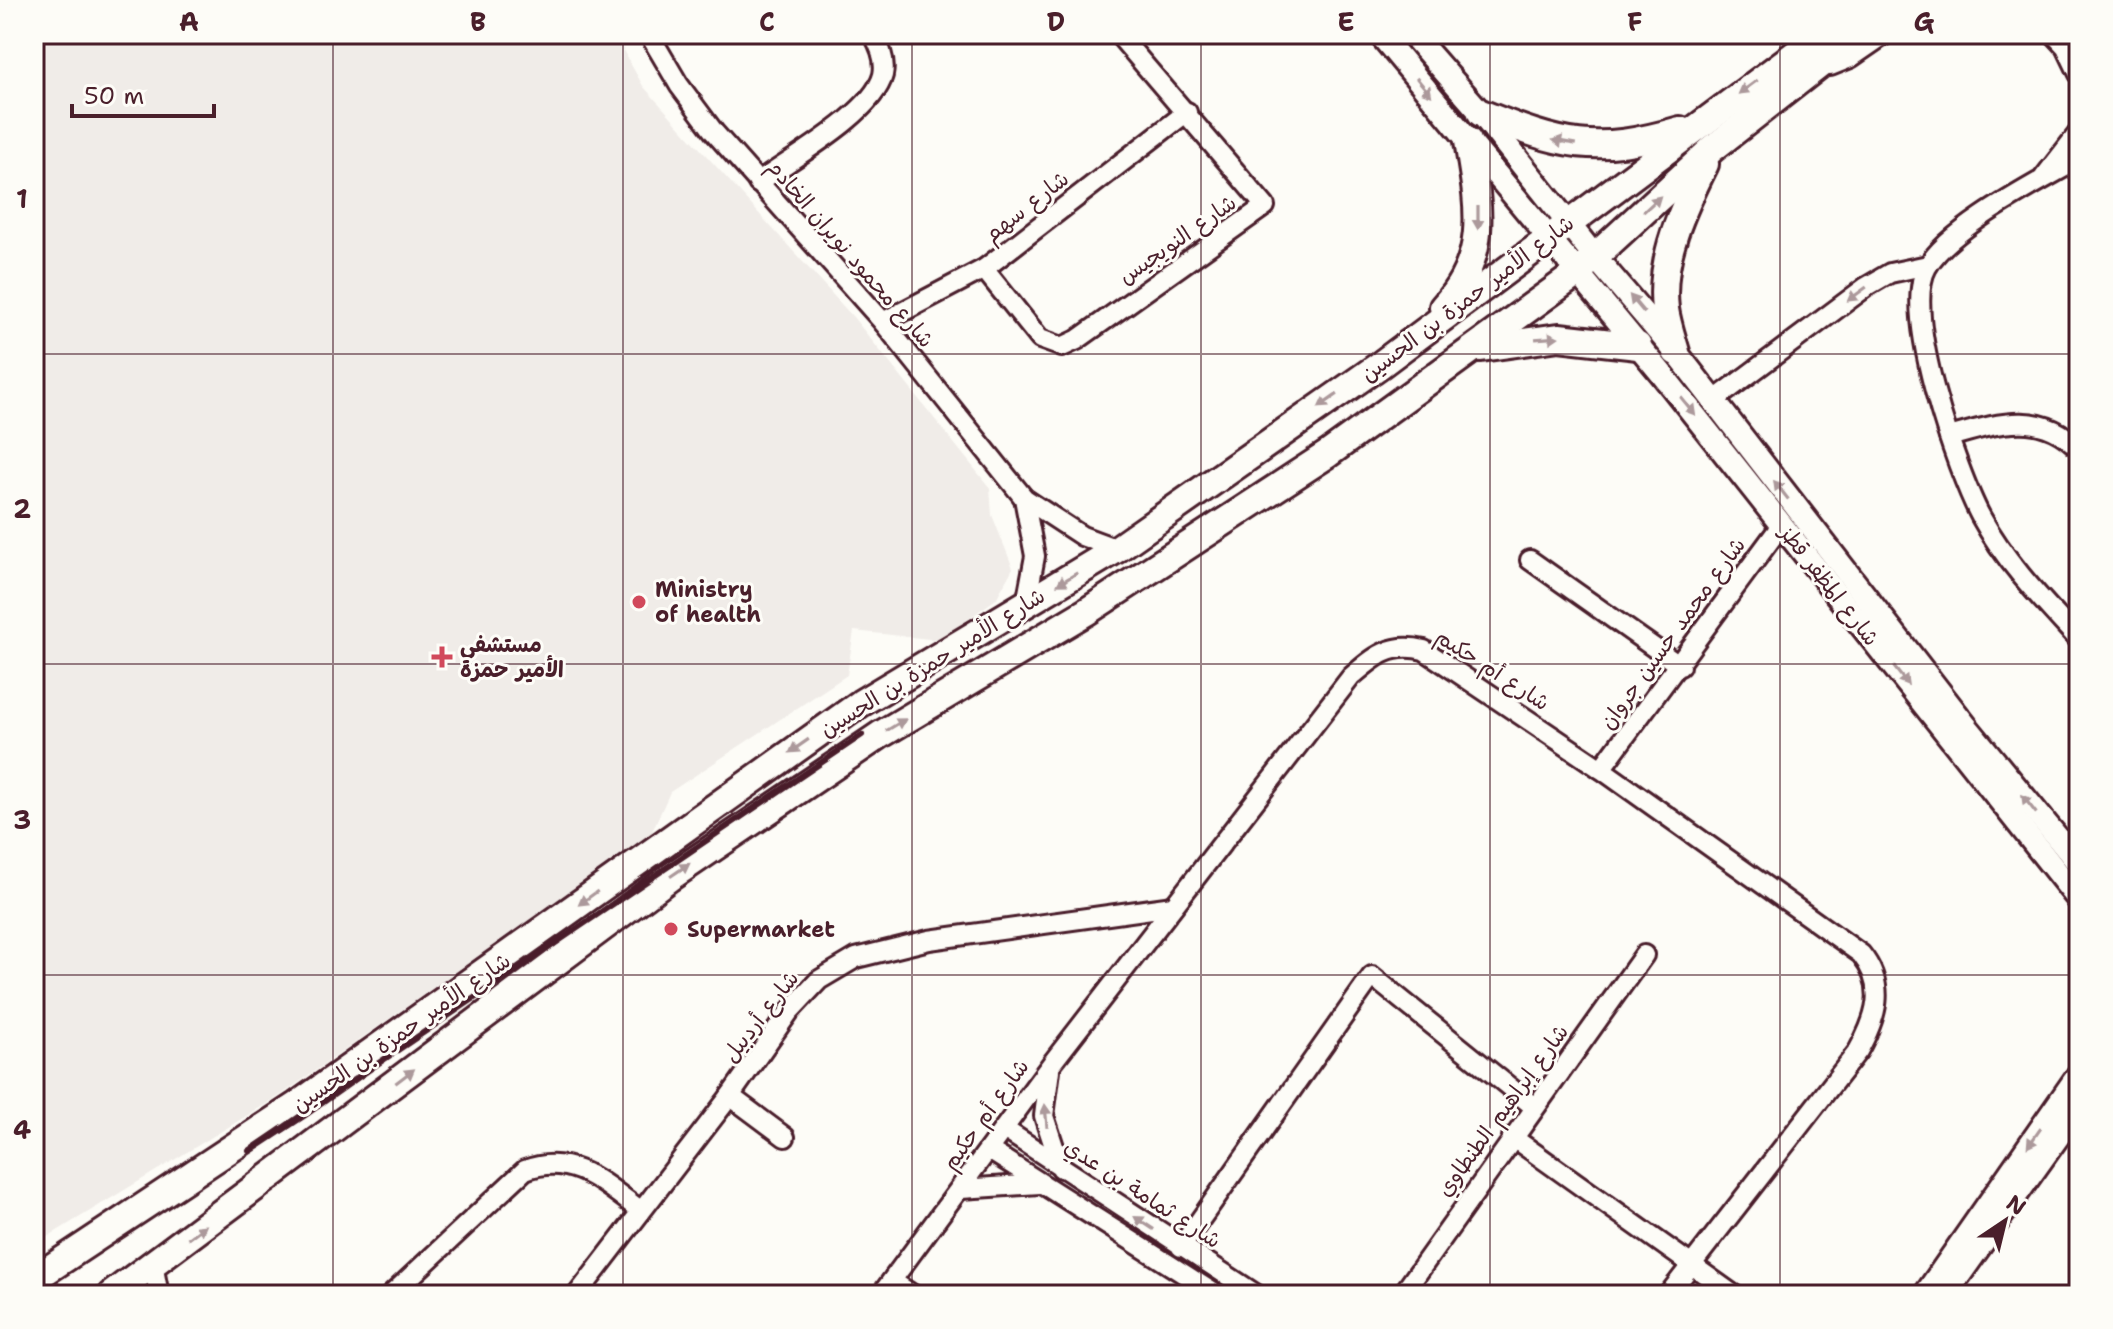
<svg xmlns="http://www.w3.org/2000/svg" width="2113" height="1329" viewBox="0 0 2113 1329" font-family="'Shantell Sans','Playpen Sans Arabic',sans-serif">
<rect width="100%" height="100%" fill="#fdfcf7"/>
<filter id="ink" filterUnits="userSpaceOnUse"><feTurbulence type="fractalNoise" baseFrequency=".0125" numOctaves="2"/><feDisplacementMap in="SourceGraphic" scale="16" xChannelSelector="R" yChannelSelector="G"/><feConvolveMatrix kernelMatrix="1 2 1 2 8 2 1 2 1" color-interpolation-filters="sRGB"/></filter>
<g filter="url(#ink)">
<!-- built -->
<polygon fill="#f0ece8" points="34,34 618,34 624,52 643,86 853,317 990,488 992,515 1013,568 996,599 939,640 854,631 847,675 670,792 651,834 281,1095 34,1245"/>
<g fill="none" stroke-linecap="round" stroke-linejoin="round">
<!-- minor casing -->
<g stroke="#4a1f2b" stroke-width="24">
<g id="minor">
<polyline points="649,34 679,85 714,132 883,322 1024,498 1082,536 1117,549"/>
<polyline points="2054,34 2066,47 2079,74"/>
<path d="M2079 159C2038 183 1950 227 1927 267 1901 312 1957 472 1981 517 2006 563 2044 602 2079 640"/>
<polyline points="2044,177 2079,132"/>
<path d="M758 183C790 159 873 114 883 75 886 61 880 46 873 34"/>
<polyline points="984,269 1040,339 1062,347 1077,340 1265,206 1118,34"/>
<polyline points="883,322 984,269 1187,112"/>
<polyline points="1712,402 1866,287 1890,273 1928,265"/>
<path d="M1949 437C1996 424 2041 408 2079 449"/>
<polyline points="1024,498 1035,556 1026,604"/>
<polyline points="1530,560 1680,666"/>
<polyline points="1601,769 1782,524"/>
<polyline points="1050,1070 1044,1116 1061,1168"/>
<polyline points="730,1096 785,1137"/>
<polyline points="1004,1129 1257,1295"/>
<polyline points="1512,1137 1734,1295"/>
<polyline points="989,1150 1217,1295"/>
<polyline points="961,1189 1040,1184"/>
<polyline points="1181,1247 1372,976 1533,1106"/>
<polyline points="153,1264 159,1295"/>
<polyline points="892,1281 913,1295"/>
<path d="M391 1295 525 1170C572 1152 603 1183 640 1210"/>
<polyline points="577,1295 730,1096 789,1012 819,980 856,958 929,940 1173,906"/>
<path d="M881 1295 1052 1063 1351 677C1375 656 1391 642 1424 650L1601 769 1861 954C1887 986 1877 1017 1858 1051L1668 1295"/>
<polyline points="1402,1295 1644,955"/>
</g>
</g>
<!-- tertiary casing -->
<g stroke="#4a1f2b" stroke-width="28">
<g id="tertiary">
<polyline points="1380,34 1661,373 2079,900"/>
<polyline points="1412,34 1481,113 1595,257 1676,352 1966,726 2079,864"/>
<polyline points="1830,64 1850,56 1882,34"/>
<polyline points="1925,1295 2079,1074"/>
<polyline points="1945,1295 2079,1107"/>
</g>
</g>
<!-- secondary casing -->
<g stroke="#4a1f2b" stroke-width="32">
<g id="secondary">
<path d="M1481 113C1562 146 1595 155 1680 130"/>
<path d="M1443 307C1491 255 1478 203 1468 141"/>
<polyline points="1481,348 1559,337 1638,346"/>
<path d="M1676 352C1672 338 1667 323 1665 309 1659 258 1683 208 1705 164"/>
<polyline points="34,1279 297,1105 861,703 1117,549 1380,365 1822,34"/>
<polyline points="111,1295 669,878 880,735 1086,612 1328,454 1576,274 1712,149 1859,34"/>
</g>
</g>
<!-- minor -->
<use href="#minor" stroke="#fdfcf7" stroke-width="18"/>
<!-- tertiary -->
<use href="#tertiary" stroke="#fdfcf7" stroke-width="22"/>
<!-- secondary -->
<use href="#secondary" stroke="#fdfcf7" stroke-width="26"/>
<!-- rail -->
<polyline stroke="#4a1f2b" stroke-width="6" points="249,1151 862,735"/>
</g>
<!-- one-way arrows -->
<defs><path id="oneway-solid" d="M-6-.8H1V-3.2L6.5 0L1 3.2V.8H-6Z" transform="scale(2)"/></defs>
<g fill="#ac999b">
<use href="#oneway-solid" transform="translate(1424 87) rotate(50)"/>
<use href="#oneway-solid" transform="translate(1748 87) rotate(144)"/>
<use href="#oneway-solid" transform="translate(1564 142) rotate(-170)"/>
<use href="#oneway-solid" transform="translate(1652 204) rotate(-43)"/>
<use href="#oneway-solid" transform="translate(1478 218) rotate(90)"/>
<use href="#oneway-solid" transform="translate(1857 294) rotate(144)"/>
<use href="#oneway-solid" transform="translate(1637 304) rotate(-130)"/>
<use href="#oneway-solid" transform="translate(1547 338) rotate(-4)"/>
<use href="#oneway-solid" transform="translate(1328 401) rotate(145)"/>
<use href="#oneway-solid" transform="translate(1688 406) rotate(51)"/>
<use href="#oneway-solid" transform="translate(1781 490) rotate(-128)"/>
<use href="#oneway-solid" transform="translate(1067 579) rotate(149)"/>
<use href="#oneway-solid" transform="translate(1901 676) rotate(52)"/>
<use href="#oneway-solid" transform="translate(896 725) rotate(-31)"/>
<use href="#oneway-solid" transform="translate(799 746) rotate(145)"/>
<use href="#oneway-solid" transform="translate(2029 804) rotate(-128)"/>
<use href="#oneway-solid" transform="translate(680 870) rotate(-34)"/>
<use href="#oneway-solid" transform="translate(588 898) rotate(144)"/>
<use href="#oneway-solid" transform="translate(405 1076) rotate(-37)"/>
<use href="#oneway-solid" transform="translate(1046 1116) rotate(-95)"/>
<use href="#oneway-solid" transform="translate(2034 1138) rotate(125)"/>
<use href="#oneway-solid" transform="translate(1144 1223) rotate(-147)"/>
<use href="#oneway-solid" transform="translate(197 1232) rotate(-37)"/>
</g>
</g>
<!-- grid -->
<path fill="none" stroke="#4a1f2b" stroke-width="2" stroke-opacity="0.55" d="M333 34V1295M623 34V1295M912 34V1295M1201 34V1295M1490 34V1295M1780 34V1295M34 354H2079M34 664H2079M34 975H2079"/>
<!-- markers -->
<g fill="#d1495b" stroke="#fdfcf7" stroke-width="3">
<circle cx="639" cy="602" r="8"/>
<path d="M438 645h8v8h8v8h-8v8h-8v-8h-8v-8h8z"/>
<circle cx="671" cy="929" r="8"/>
</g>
<g text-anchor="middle" stroke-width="6" stroke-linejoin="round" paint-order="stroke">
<!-- street labels -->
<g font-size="22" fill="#4a1f2b" stroke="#fdfcf7">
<text transform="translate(1026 206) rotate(-38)" y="8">شارع سهم</text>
<text transform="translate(1177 239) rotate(-35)" y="8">شارع النويجيس</text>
<text transform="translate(851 253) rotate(49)" y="8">شارع محمود نويران الخادم</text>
<text transform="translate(1467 298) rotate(-37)" y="8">شارع الأمير حمزة بن الحسين</text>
<text transform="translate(1830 585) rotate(52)" y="8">شارع المظفر قطز</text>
<text transform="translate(1672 633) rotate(-54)" y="8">شارع محمد حسين جروان</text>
<text transform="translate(932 662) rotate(-32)" y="8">شارع الأمير حمزة بن الحسين</text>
<text transform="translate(1493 669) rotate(33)" y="8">شارع أم حكيم</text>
<text transform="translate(760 1016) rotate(-52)" y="8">شارع أردبيل</text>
<text transform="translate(401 1032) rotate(-35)" y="8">شارع الأمير حمزة بن الحسين</text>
<text transform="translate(1502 1110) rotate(-54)" y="8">شارع إبراهيم الطنطاوي</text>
<text transform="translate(985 1114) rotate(-54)" y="8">شارع أم حكيم</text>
<text transform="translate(1143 1193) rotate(33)" y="8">شارع ثمامة بن عدي</text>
</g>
<!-- poi labels -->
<g font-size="22" font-weight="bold" fill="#4a1f2b" stroke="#fdfcf7" text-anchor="start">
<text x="655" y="597">Ministry<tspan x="655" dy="25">of health</tspan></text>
<text x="460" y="652">مستشفى<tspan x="460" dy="25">الأمير حمزة</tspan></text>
<text x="687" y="937">Supermarket</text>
</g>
</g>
<!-- margin -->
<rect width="2113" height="1329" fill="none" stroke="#fdfcf7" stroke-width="88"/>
<!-- north arrow -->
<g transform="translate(2005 1221) rotate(35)" stroke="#fdfcf7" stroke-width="6" paint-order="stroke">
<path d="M0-6L14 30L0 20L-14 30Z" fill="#4a1f2b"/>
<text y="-12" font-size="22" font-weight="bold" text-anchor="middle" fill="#4a1f2b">N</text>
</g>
<!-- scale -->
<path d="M72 104v12h142v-12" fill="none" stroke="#4a1f2b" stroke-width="4"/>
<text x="84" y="104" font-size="24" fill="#4a1f2b" stroke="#fdfcf7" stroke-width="6" paint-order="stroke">50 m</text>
<rect x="44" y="44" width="2025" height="1241" fill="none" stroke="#4a1f2b" stroke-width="3"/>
<g font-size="26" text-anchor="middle" font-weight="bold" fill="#4a1f2b">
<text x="189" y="31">A</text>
<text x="478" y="31">B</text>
<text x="767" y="31">C</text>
<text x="1056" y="31">D</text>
<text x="1346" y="31">E</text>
<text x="1635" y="31">F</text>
<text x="1924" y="31">G</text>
<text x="22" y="208">1</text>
<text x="22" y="518">2</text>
<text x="22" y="829">3</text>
<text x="22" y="1139">4</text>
</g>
</svg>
